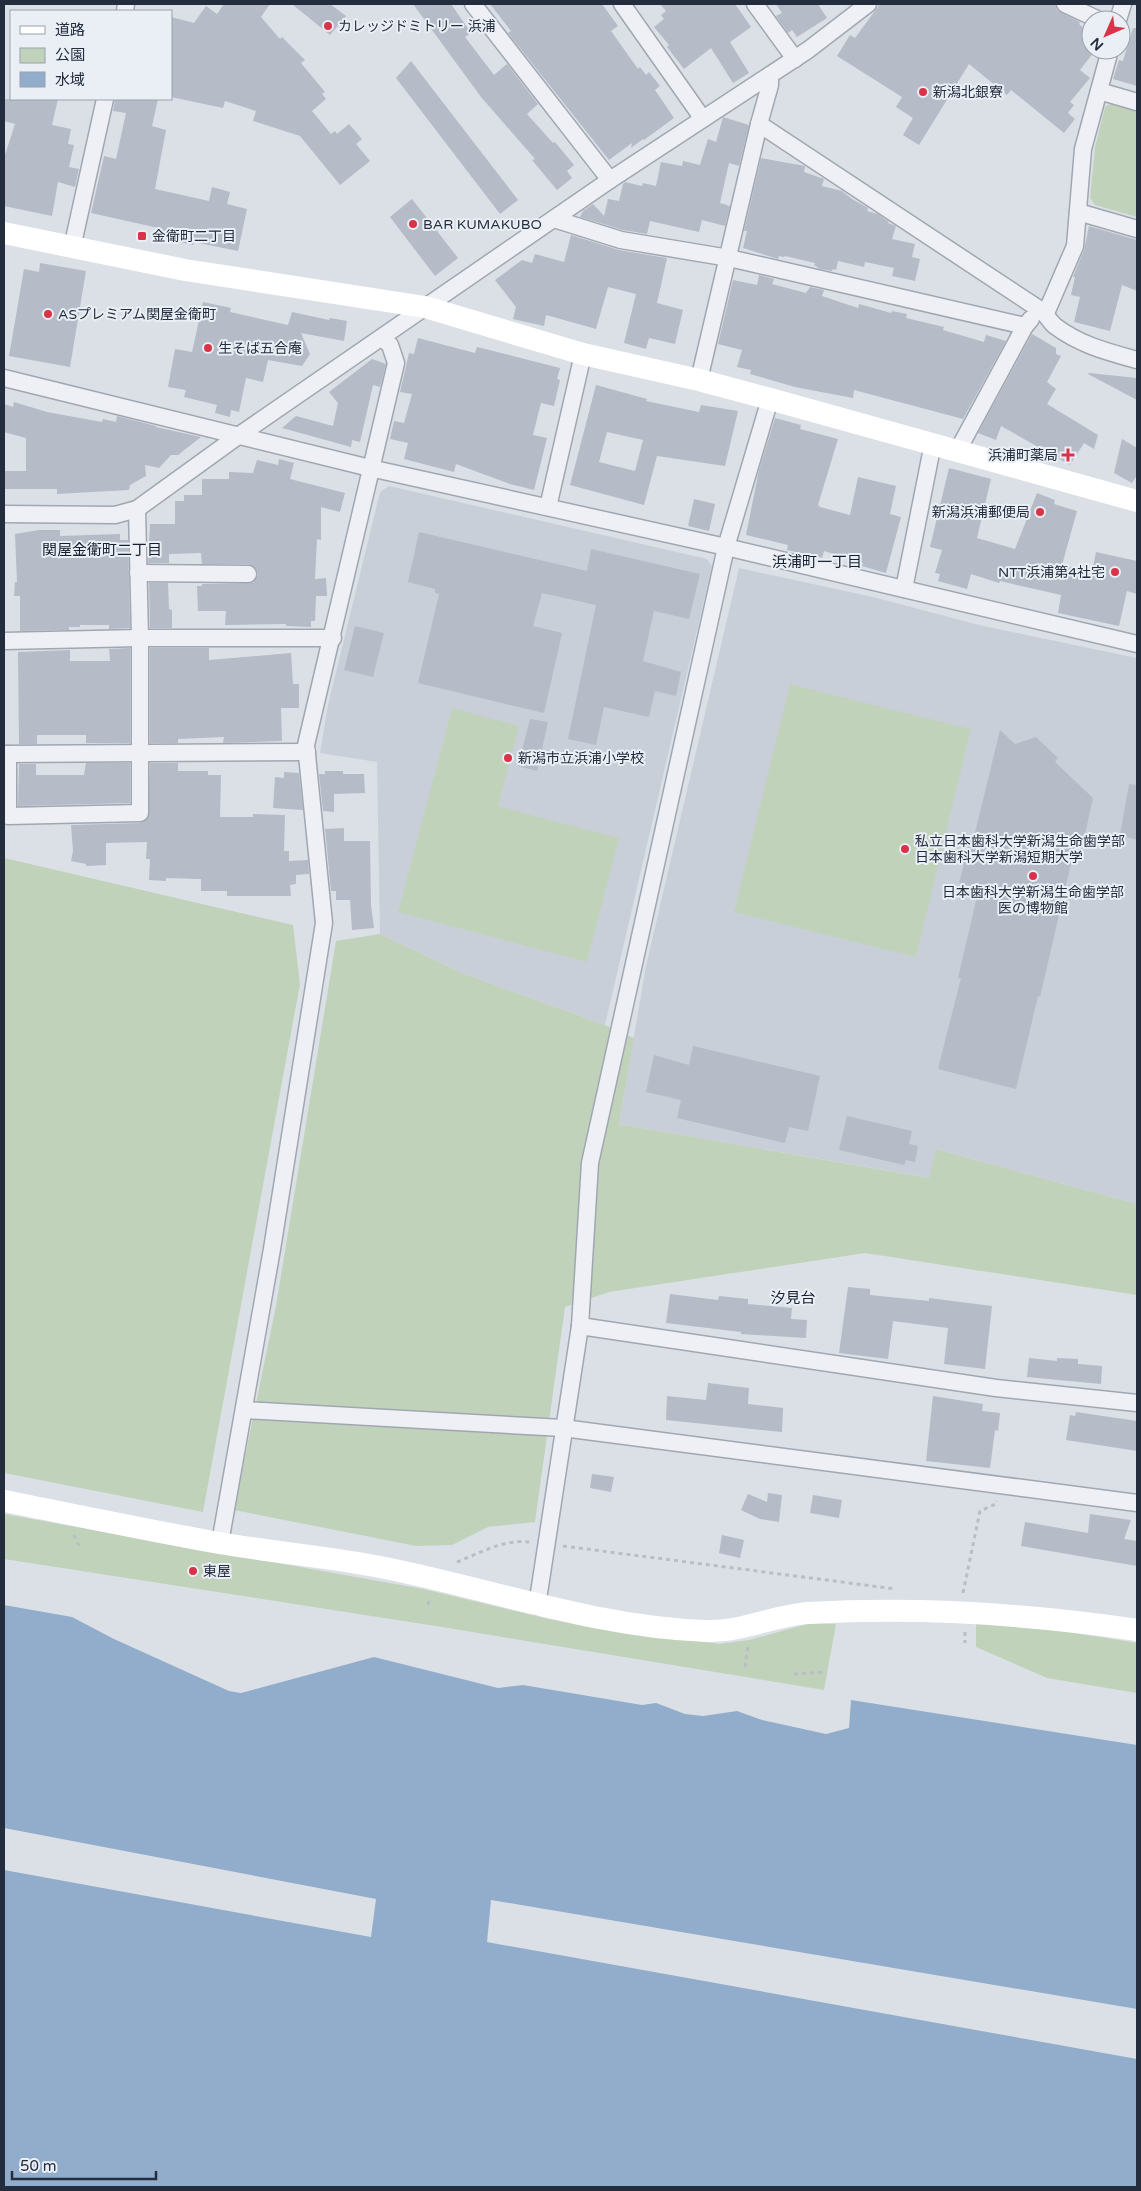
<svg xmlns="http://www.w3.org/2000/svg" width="1141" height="2191" viewBox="0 0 1141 2191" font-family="'Varela Round','Noto Sans JP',sans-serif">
<rect width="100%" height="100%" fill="#dbe0e7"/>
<!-- built -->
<g fill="#c9cfd9">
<polygon points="389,486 707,559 712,566 605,1025 462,973 380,934 377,762 320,753 328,705 380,492"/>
<polygon points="739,568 873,597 979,625 1137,658 1137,1204 936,1149 930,1178 619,1124 646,966"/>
</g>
<!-- green -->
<g fill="#c1d2bb">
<polygon points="1111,103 1137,111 1137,217 1095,205 1090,198 1095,147 1105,107"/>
<polygon points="790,684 971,729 916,957 734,912"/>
<polygon points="452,708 519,726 498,806 619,838 587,962 398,912"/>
<polygon points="4,858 293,925 300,984 203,1512 4,1473"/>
<polygon points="380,934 462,973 605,1025 634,1038 619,1124 929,1178 936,1149 1137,1204 1137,1295 865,1253 609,1292 565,1307 535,1522 488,1527 452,1545 416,1546 234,1510 276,1306 336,941"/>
<polygon points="4,1514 423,1589 549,1619 719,1644 749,1640 811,1623 836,1624 824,1690 442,1627 4,1559"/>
<polygon points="976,1620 1056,1630 1137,1643 1137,1693 1047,1678 976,1647"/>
</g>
<!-- water -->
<polygon fill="#92adcb" points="4,1605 72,1617 114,1639 229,1691 241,1693 374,1657 498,1688 523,1685 642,1705 656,1703 685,1714 703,1716 737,1711 762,1720 826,1734 849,1728 851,1700 1137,1745 1137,2187 4,2187"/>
<!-- pier -->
<g fill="#dbe0e7">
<polygon points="4,1828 376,1899 371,1937 4,1870"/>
<polygon points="491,1900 1137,2009 1137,2059 487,1942"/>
</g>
<!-- building -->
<g fill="#b5bbc7" fill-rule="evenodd">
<polygon points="224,4 270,4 261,17 280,39 282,37 305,60 301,63 325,92 322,94 326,99 312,111 331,134 335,131 337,134 349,124 362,139 356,144 370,161 340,185 300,136 253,121 256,111 225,101 223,108 171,97 171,17 194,23 206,6 217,14"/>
<polygon points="292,4 330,4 346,16 330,35"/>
<polygon points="413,4 451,4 471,33 465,37 494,75 507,64 538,104 527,114 553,143 555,142 574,165 567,171 572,178 557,190 532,160 535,159 481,97"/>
<polygon points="490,4 602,4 618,26 611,31 638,69 640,67 646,75 649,72 660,86 655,90 674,118 644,140 643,139 631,148 632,143 609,160 508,33 511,31"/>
<polygon points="660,4 735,4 751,27 730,42 749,73 733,83 711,48 684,69 667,47 669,45 654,27 664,19 661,15 666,11"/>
<polygon points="776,4 818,4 827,18 797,37 792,30 788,33 776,16 782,13"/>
<polygon points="880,4 1055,4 1057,10 1080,22 1079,24 1091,35 1091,50 1094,52 1080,70 1090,78 1070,102 1074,105 1068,113 1075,119 1064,133 1011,90 1007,95 969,64 919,145 903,135 913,118 896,107 902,97 837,56 850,35 855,38"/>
<polygon points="1133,28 1137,28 1137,86 1113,79 1119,60 1123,61"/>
<polygon points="411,61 518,200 500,214 396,78"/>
<polygon points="4,99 58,99 52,125 71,129 68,144 74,145 69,167 79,169 75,187 58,182 52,216 4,206 4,158 15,124 4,121"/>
<polygon points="115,99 158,99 152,126 166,130 155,189 209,201 212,187 230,192 227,204 247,209 238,251 194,242 193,245 161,238 163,229 91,213 104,156 116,159 126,113 113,111"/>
<polygon points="723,117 749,125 739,166 729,163 720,203 730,206 725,226 702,220 699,232 650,221 647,234 623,230 580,217 583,211 593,204 604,216 608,199 619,201 623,184 625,182 642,186 643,183 656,186 661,162 682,166 683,161 700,165 708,139 716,142"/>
<polygon points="761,158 805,166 804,172 824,179 822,186 842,191 852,199 868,208 867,211 878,214 889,222 888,223 896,226 892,239 915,244 912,257 920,259 915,281 892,276 894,268 865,262 864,267 838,261 836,270 833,269 832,271 820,269 814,265 815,263 785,256 784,257 779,256 778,259 743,248 747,231 744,231"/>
<polygon points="412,199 458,258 435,276 390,217"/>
<polygon points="1089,226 1137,240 1137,291 1122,285 1110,331 1074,322 1080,297 1071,295 1075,277 1073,277 1084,250"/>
<polygon points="571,235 619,250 667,258 657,303 683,310 675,344 649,338 646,349 624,343 636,294 608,287 596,329 546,315 544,326 513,319 516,307 495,280 522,260 532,263 535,254 564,262"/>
<polygon points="40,263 86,271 70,367 9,356 24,269 39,272"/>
<polygon points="759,275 774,279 772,284 806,293 810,287 824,290 822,296 858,308 859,304 891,313 892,311 907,314 906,318 944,327 943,330 984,342 986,335 1006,341 963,419 854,390 853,398 795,387 750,374 751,370 737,367 742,350 718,344 733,280 757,285"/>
<polygon points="203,302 231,308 230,312 288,325 292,312 329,320 330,318 347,321 344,341 301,333 310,354 302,366 268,360 263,382 246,378 239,412 231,410 230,417 215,413 217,405 184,397 186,390 168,387 175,349 192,352"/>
<polygon points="1032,334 1056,348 1056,354 1061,356 1047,382 1056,389 1047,404 1098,435 1094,449 1084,443 1070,465 1001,426 996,440 978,433"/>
<polygon points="418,338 475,353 477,347 560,368 557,379 560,380 554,406 541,403 533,435 547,438 534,490 510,484 456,464 454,472 404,459 408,443 390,439 394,421 404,423 412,394 400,392 409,353 414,354"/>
<polygon points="372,359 386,364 380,387 373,385 360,442 352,440 351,447 282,428 296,416 333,426 338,403 329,392"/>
<polygon points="1089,373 1137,378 1137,400 1088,374"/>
<path d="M596 385 647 399 646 401 699 412 701 405 738 411 725 466 657 456 644 505 570 485ZM607 432 643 440 635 471 599 462Z"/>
<polygon points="14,402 47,412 102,422 103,419 116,422 117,416 156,426 156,427 201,437 178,455 171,455 159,468 145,465 146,476 130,485 129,490 57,494 57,489 4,489 4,471 26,471 26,438 4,432 4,404 13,407"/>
<polygon points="775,418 801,425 800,429 838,439 818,505 820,507 850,515 858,477 896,486 890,514 901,517 886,573 862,566 863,563 824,551 822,558 808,553 808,555 787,550 788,545 746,535 759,470"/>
<polygon points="1122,439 1137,448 1137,475 1132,483 1114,473"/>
<polygon points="279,459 294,463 290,479 345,493 340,512 321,507 321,540 317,539 315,579 326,578 327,596 316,596 315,621 311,621 311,627 286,626 286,624 225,625 226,611 198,611 197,586 202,586 202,584 252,583 258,575 256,569 248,564 202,564 201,553 169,554 169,563 148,563 150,524 175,524 175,501 184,501 184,495 202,495 202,479 229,479 229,472 253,473 257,460 278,465"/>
<polygon points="949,468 991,479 977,538 1015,549 1037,493 1055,500 1054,504 1077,511 1062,565 1092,572 1096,552 1137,561 1137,594 1127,591 1119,626 1058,613 1061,595 1000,581 999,583 971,574 967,589 938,581 940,574 935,573 942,550 930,547"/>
<polygon points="694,499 715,504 709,531 688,526"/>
<polygon points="39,530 60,530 60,536 120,534 120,540 128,540 130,628 109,629 109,625 80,625 80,627 69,627 69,630 20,631 20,596 14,596 15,582 17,582 15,534"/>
<polygon points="419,532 587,571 591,549 700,574 689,619 654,611 643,661 681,672 676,696 655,691 649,717 604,707 596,745 568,739 596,605 542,593 533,626 562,633 544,713 418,683 439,594 435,593 435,589 408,582"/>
<polygon points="149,583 168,583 169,609 172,610 172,628 150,628"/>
<polygon points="355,626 384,633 373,677 344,670"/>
<polygon points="130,648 130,743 86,743 86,735 37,735 37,744 19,744 18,652 70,650 70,661 110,661 109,649"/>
<polygon points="150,648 209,648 209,660 291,653 293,684 299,684 299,708 281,708 282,741 223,743 224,737 178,739 178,743 150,743"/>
<polygon points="530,719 548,722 537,771 518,766"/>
<polygon points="1000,730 1015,744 1036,737 1058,758 1055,762 1093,798 1083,843 1076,842 1040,997 1038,996 1016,1089 938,1069 961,978 958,978 979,888 959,883 970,840 973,841"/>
<polygon points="86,763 130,763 130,803 18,806 19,764 36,764 36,775 84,775"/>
<polygon points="150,763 178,763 178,771 208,771 208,775 221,775 220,817 253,817 253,814 285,815 284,851 289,851 289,861 308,860 309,874 296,875 296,884 290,885 291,896 227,896 227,891 201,891 201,879 166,878 166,881 149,880 150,859 146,859 147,842 106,843 106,865 86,866 86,864 71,861 73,851 71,825 140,823 148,818"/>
<polygon points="325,771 343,771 343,774 364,774 365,793 334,794 334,812 323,811 319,774 325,774"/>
<polygon points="284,772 299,773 303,810 273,808 275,777 284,778"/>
<polygon points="1129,784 1137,785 1137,840 1120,835"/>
<polygon points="344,828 344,841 370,841 371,905 374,928 352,930 350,900 336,900 336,891 331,891 325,829"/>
<polygon points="693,1046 820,1076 808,1131 789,1127 785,1143 677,1118 681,1100 646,1092 654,1055 689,1065"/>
<polygon points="847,1116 912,1131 909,1144 918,1146 915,1162 906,1160 904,1165 839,1150"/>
<polygon points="848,1287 870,1289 870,1295 929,1301 929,1298 992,1306 985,1369 944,1364 948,1328 893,1321 888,1359 839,1353"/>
<polygon points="670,1294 718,1300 719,1296 748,1299 748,1304 792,1308 791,1319 807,1320 806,1338 741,1334 741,1332 666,1323"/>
<polygon points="1029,1358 1057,1361 1057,1358 1078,1359 1078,1364 1102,1366 1101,1384 1027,1377"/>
<polygon points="708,1383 749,1388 748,1404 783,1408 782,1432 666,1420 667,1396 706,1400"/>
<polygon points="933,1396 983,1404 982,1411 1000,1413 998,1431 995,1430 990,1468 926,1461"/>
<polygon points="1076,1412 1137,1421 1137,1451 1066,1440 1070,1415 1075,1416"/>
<polygon points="592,1474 614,1477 611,1492 590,1488"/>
<polygon points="768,1493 782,1495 779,1522 760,1519 741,1510 748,1494 767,1502"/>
<polygon points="813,1495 842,1500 839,1518 810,1513"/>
<polygon points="1090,1514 1131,1520 1124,1539 1137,1541 1137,1566 1021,1546 1025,1522 1088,1533"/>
<polygon points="722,1535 744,1540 740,1558 719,1553"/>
</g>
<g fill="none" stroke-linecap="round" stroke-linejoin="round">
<!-- street casing -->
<g stroke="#a0a7b1" stroke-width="19">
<g id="street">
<polyline points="473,4 610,180"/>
<polyline points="622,4 703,119"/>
<polyline points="755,4 795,59"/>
<polyline points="1065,4 1099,20"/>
<polyline points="125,11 126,4"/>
<polyline points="1118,20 1123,4"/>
<polyline points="1099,91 1137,102"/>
<path d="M759 124 1039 309C1046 313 1049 321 1055 326 1080 345 1108 352 1137 360"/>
<polyline points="1078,212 1137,229"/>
<polyline points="554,219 621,240 729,258 1025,326"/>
<polyline points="72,248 105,99"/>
<polyline points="1046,313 1075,246 1083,149 1110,50"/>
<polyline points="4,378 370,468 726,547 1137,644"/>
<polyline points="699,380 759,124 770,85 770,75"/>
<polyline points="958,450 1025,326 1031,319"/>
<polyline points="548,507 583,354"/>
<polyline points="4,514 115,515 137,509 238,436 610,180 808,50 868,4"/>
<polyline points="138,573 248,574"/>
<polyline points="904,589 933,443"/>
<polyline points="4,641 140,638 333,638"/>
<polyline points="4,754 307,752"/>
<polyline points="8,754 8,816 140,813 140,638 137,509"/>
<polyline points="580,1326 996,1388 1137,1403"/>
<polyline points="244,1410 563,1428 1137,1503"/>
<polyline points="220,1543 272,1249 324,923 306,745 396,363 390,345 382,338"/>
<polyline points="537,1606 580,1326 590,1163 726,547 770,399"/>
</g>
</g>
<!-- path -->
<g stroke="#b9bdc5" stroke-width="3" stroke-dasharray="4 4" stroke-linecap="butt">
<polyline points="74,1535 79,1546"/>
<polyline points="563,1546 896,1589"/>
<path d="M457 1562C480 1553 504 1539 529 1542"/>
<polyline points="963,1593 980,1511 996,1504 997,1501"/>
<polyline points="428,1605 430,1597"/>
<polyline points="965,1632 965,1643"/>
<polyline points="745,1667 748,1646"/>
<polyline points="794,1674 825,1672"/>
</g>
<!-- street -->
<use href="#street" stroke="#eef0f5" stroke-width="16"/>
<!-- secondary -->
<g stroke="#fff" stroke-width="22">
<polyline points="4,233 185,270 425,307 583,354 699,380 770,399 1137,501"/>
<path d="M4 1501C75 1515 147 1530 219 1543 276 1553 334 1557 390 1569 497 1591 597 1627 707 1631 742 1632 775 1615 809 1613 918 1607 1029 1614 1137 1630"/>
</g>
</g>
<!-- markers -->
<g fill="#d93349" stroke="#eaeff5" stroke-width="2">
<circle cx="328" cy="26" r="5"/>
<circle cx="923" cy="92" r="5"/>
<circle cx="413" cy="224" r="5"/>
<rect x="137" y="231" width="10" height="10" rx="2.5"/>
<circle cx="48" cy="314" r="5"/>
<circle cx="208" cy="348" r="5"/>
<path d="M1065.5 447.5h5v5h5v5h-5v5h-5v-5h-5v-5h5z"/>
<circle cx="1040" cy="512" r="5"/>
<circle cx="1115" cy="572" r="5"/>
<circle cx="508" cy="758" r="5"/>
<circle cx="905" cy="849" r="5"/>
<circle cx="1033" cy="876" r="5"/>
<circle cx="193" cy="1571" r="5"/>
</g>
<g text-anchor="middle" stroke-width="4" stroke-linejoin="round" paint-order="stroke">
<!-- poi labels -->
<g font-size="14" fill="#242d3e" stroke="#eaeff5" text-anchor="start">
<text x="338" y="31">カレッジドミトリー 浜浦</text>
<text x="933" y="97">新潟北銀寮</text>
<text x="423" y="229">BAR KUMAKUBO</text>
<text x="152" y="241">金衛町二丁目</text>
<text x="58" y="319">ASプレミアム関屋金衛町</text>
<text x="218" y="353">生そば五合庵</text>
<text x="1058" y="460" text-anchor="end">浜浦町薬局</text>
<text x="1030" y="517" text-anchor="end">新潟浜浦郵便局</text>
<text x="1105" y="577" text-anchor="end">NTT浜浦第4社宅</text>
<text x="518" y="763">新潟市立浜浦小学校</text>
<text x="915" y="846">私立日本歯科大学新潟生命歯学部<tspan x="915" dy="16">日本歯科大学新潟短期大学</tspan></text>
<text x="1033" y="897" text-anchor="middle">日本歯科大学新潟生命歯学部<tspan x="1033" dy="16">医の博物館</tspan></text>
<text x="203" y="1576">東屋</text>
</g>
<!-- neighbourhood labels -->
<g font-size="15" fill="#171e2f" stroke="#eaeff5">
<text x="102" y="555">関屋金衛町二丁目</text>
<text x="817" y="567">浜浦町一丁目</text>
<text x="793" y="1303">汐見台</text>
</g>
</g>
<!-- border -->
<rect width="1141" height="2191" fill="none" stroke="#242d3e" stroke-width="10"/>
<!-- legend -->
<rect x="10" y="10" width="162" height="90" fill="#eaeff5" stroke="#9ba1ac"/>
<rect x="20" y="26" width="25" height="8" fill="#ffffff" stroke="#9ba1ac"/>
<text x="55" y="35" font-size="15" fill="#242d3e">道路</text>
<rect x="20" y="48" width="25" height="15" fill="#c1d2bb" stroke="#9ba1ac"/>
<text x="55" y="60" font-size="15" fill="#242d3e">公園</text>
<rect x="20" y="72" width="25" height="15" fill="#92adcb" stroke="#9ba1ac"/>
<text x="55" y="85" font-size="15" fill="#242d3e">水域</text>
<!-- north arrow -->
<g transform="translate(1106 35) rotate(225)"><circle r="24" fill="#eaeff5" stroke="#9ba1ac"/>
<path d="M0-4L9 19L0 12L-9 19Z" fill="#d93349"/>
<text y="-8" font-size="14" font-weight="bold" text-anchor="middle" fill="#242d3e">N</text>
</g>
<!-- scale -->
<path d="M12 2171v8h144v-8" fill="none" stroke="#242d3e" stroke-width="2.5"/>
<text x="20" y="2171" font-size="15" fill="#242d3e" stroke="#eaeff5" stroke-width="4" paint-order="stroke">50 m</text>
</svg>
